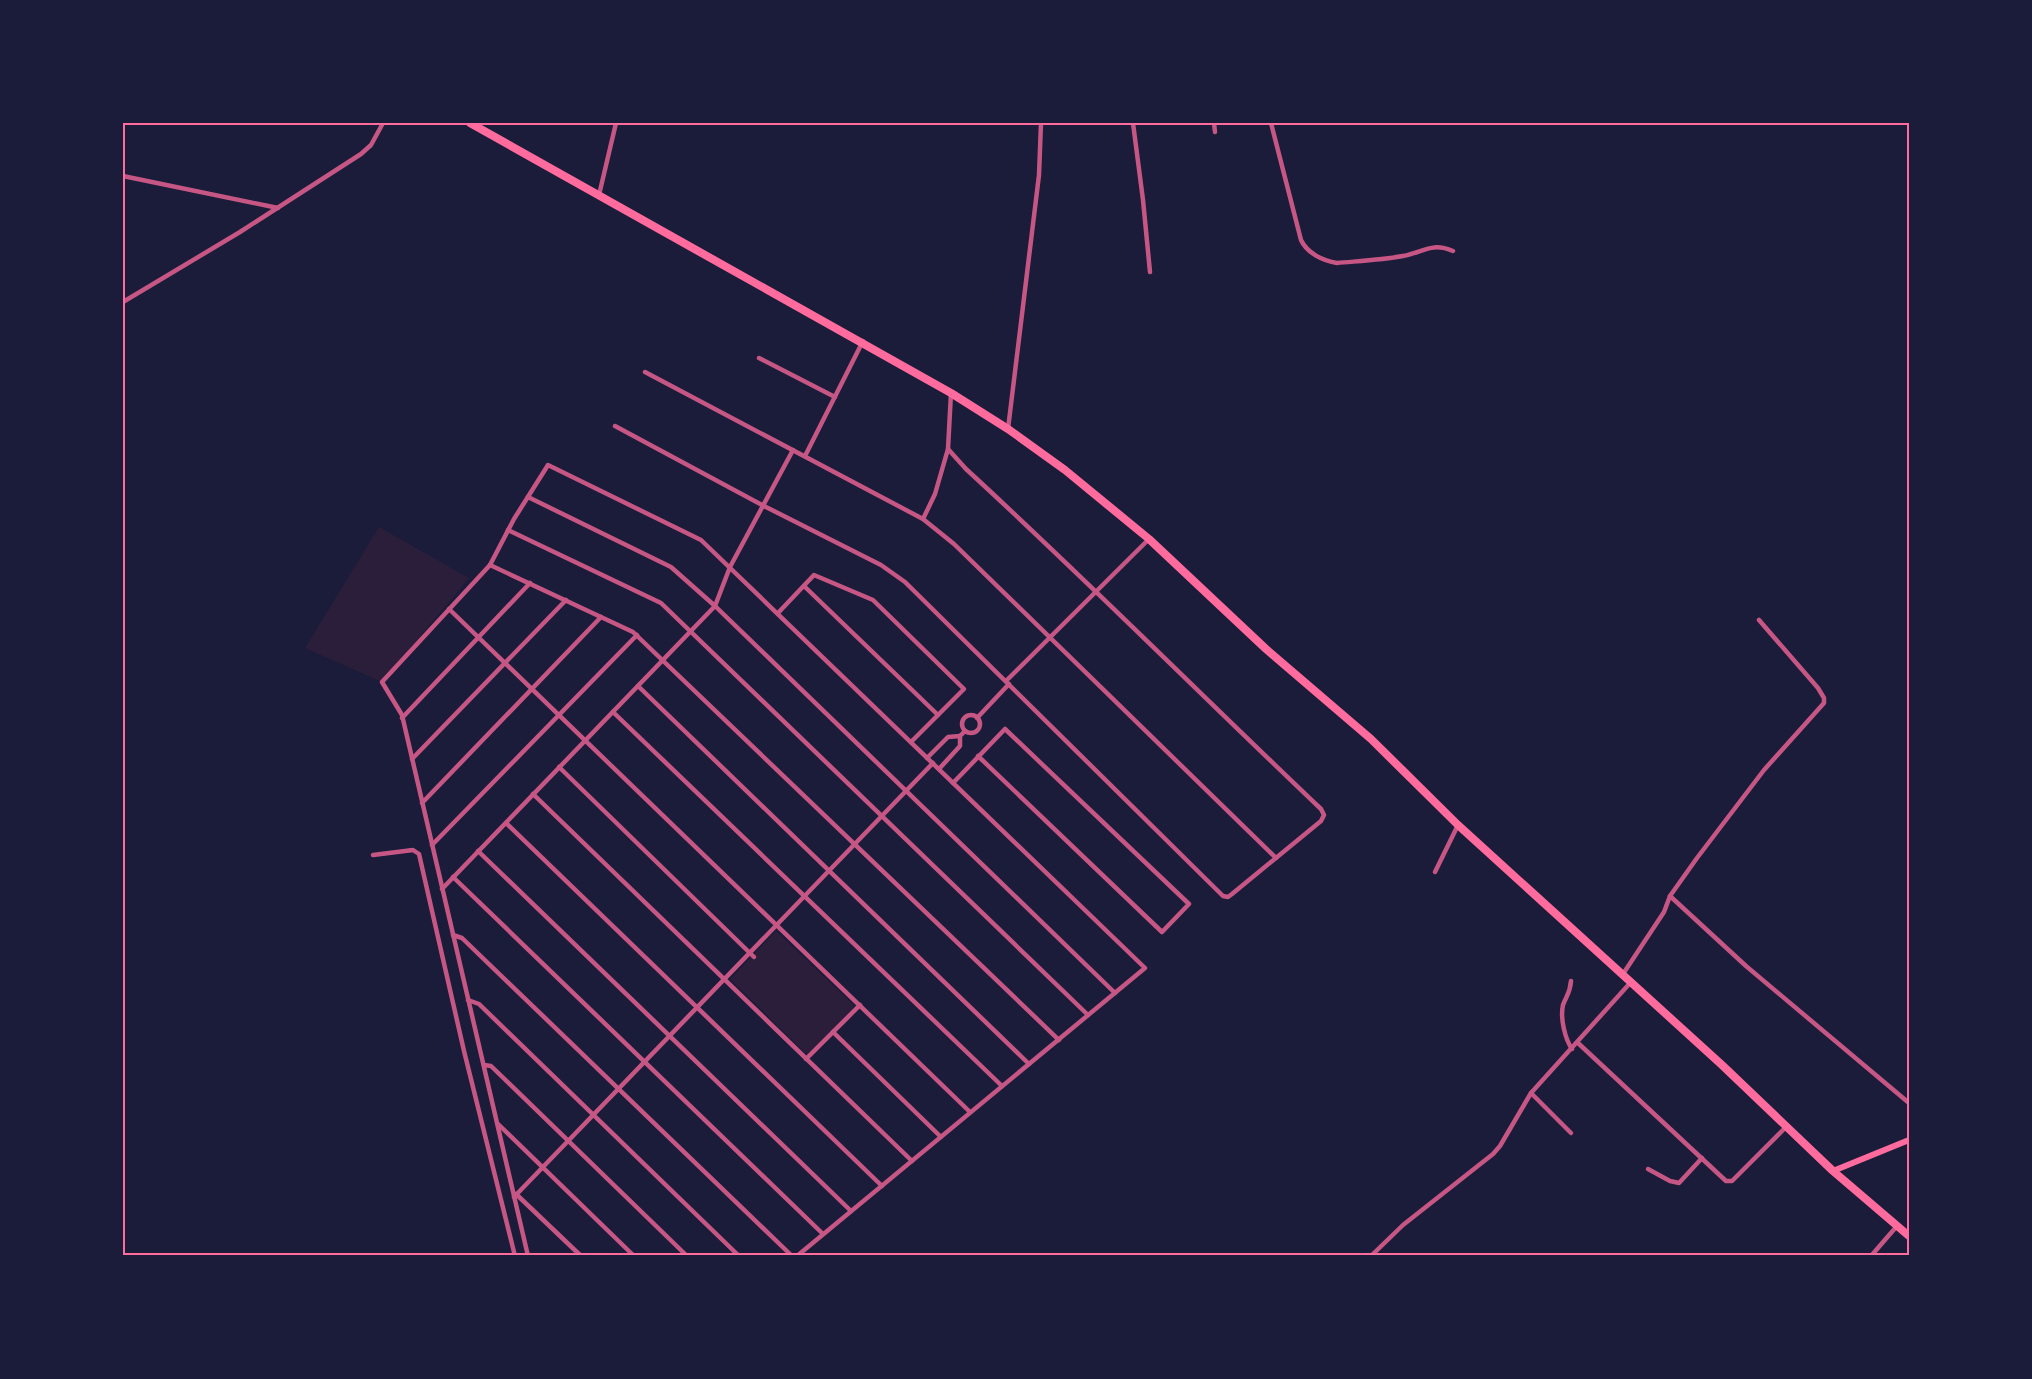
<svg xmlns="http://www.w3.org/2000/svg" width="2032" height="1379" viewBox="0 0 2032 1379" font-family="Barlow,sans-serif">
<rect width="100%" height="100%" fill="#1b1b3a"/>
<!-- green -->
<g fill="#2a1e3b">
<polygon points="379,527 469,578 382,682 305,648"/>
<polygon points="776,931 855,1006 807,1055 730,979"/>
</g>
<g fill="none" stroke-linecap="round" stroke-linejoin="round">
<!-- minor -->
<g stroke="#c65784" stroke-width="4.5">
<polyline points="1133,123 1143,200 1150,272"/>
<polyline points="1214,123 1215,132"/>
<path d="M1271 123 1301 240C1307 253 1323 261 1337 263 1359 261 1381 260 1403 256 1424 252 1431 242 1453 251"/>
<polyline points="123,176 278,208"/>
<polyline points="599,195 616,123"/>
<polyline points="123,302 240,232 361,154 371,145 383,123"/>
<polyline points="759,358 835,397"/>
<polyline points="645,372 923,519 954,544 1276,858"/>
<path d="M615 426 764 506 881 565 905 582 1223 896 1228 897 1232 894 1321 821 1324 815 1321 809C1202 696 1087 580 966 469L948 449 935 494 923 519"/>
<polyline points="1008,429 1039,175 1041,123"/>
<polyline points="948,449 951,393"/>
<polyline points="805,456 863,341"/>
<polyline points="528,497 671,567 715,606 1115,993"/>
<polyline points="508,530 661,603 1088,1015"/>
<polyline points="490,565 633,632 1059,1040"/>
<polyline points="804,586 938,715"/>
<polyline points="449,609 970,1112"/>
<polyline points="778,613 814,575 873,600 964,689 911,742"/>
<polyline points="1006,681 1149,539"/>
<polyline points="638,686 1029,1064"/>
<polyline points="613,712 1002,1086"/>
<circle cx="971" cy="724" r="9"/>
<polyline points="402,718 530,583"/>
<polyline points="977,718 1009,684"/>
<polyline points="927,758 948,737 960,736"/>
<polyline points="412,759 566,600"/>
<polyline points="559,767 754,957"/>
<polyline points="939,769 960,746 960,736 965,731"/>
<polyline points="953,783 1005,729 1189,904 1162,932 978,756"/>
<polyline points="533,794 912,1161"/>
<polyline points="422,803 601,617"/>
<polyline points="506,823 882,1186"/>
<polyline points="432,845 637,635"/>
<polyline points="478,851 851,1211"/>
<polyline points="373,855 413,850 419,854 464,1051 515,1256"/>
<polyline points="1435,872 1458,825"/>
<polyline points="453,877 823,1234"/>
<polyline points="442,889 715,606 730,567 793,450"/>
<polyline points="1670,896 1746,966 1909,1103"/>
<polyline points="453,935 462,938 792,1256"/>
<polyline points="1623,974 1664,912 1670,896 1697,858 1764,770 1824,703 1824,698 1818,688 1759,620"/>
<path d="M1571 981C1570 994 1566 996 1563 1005 1560 1018 1565 1039 1572 1049"/>
<polyline points="468,1000 479,1004 739,1256"/>
<polyline points="833,1032 941,1137"/>
<polyline points="1578,1043 1726,1181 1732,1181 1786,1127"/>
<polyline points="806,1059 860,1005"/>
<polyline points="484,1065 491,1066 687,1256"/>
<polyline points="1531,1093 1571,1133"/>
<polyline points="498,1124 634,1256"/>
<polyline points="1648,1169 1670,1181 1679,1183 1702,1158"/>
<polyline points="516,1194 581,1256"/>
<polyline points="514,1197 933,763"/>
<polyline points="528,1256 402,715 382,682 490,565 514,519 548,465 701,540 1145,968 797,1256"/>
<polyline points="1371,1256 1403,1225 1493,1154 1500,1146 1531,1093 1631,982"/>
<polyline points="1871,1256 1897,1226"/>
</g>
<!-- secondary -->
<polyline stroke="#ff6b9d" stroke-width="6" points="1833,1171 1909,1140"/>
<!-- trunk -->
<polyline stroke="#ff6b9d" stroke-width="8" points="470,123 951,393 1008,429 1065,470 1149,539 1266,649 1371,739 1458,825 1722,1065 1833,1171 1909,1236"/>
</g>
<!-- border -->
<rect width="2032" height="1379" fill="none" stroke="#1b1b3a" stroke-width="249"/>
<rect x="124" y="124" width="1784" height="1130" fill="none" stroke="#ff6b9d" stroke-width="2"/>
</svg>
